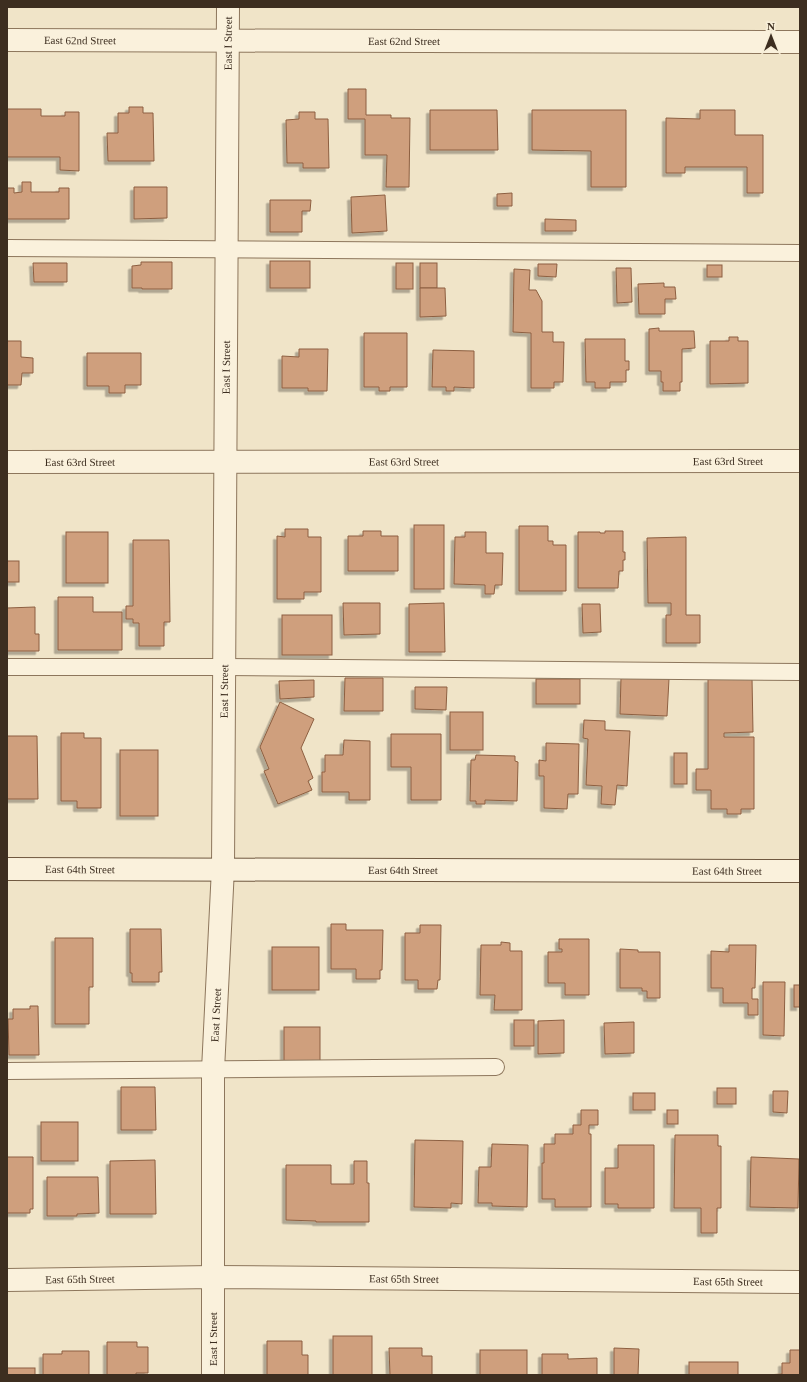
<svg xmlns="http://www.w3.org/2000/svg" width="807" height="1382" viewBox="0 0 807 1382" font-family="Georgia,serif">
<defs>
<filter id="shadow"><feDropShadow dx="-3.5" dy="3.5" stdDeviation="0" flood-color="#0004"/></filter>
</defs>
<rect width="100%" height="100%" fill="#f0e4c8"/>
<!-- building -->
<g fill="#cf9f7d" stroke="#8d5f41" filter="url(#shadow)">
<polygon points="348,89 366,89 366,115 391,115 391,118 410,118 409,187 386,187 387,155 365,155 365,119 348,119"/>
<polygon points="129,107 143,107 143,113 153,113 154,161 108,161 107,133 118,133 118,113 129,113"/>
<polygon points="7,109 41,109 41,116 65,116 65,112 79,112 79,171 60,170 60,157 7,157"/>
<polygon points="430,110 497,110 498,150 430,150"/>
<polygon points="532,110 626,110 626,187 591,187 591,151 532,150"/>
<polygon points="700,110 735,110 735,135 763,135 763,193 747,193 747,167 685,167 685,173 666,173 666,118 700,119"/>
<polygon points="299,112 315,112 315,119 328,119 329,168 303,168 303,163 287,163 286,120 299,119"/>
<polygon points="22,182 31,182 31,192 59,192 59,188 69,188 69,219 7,219 7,188 14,188 14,193 22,192"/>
<polygon points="134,187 167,187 167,218 134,219"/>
<polygon points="512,193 512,206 497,206 497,194"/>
<polygon points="385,195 387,231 352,233 351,197"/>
<polygon points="270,200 311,200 310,211 302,211 302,232 270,232"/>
<polygon points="545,219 576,220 576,231 545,231"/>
<rect x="270" y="261" width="40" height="27"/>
<polygon points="141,262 172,262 172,289 142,289 142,288 132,288 132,266 141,265"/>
<polygon points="33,263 67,263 67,282 34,282"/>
<rect x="396" y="263" width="17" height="26"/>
<rect x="420" y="263" width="17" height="25"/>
<polygon points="538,264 557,264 556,277 538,276"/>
<rect x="707" y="265" width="15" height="12"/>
<polygon points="616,268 631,268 632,302 617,303"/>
<polygon points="514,269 530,270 529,290 536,290 542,301 542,332 553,332 553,342 564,342 563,382 554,382 554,388 531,388 531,333 513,332"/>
<polygon points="664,283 664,287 675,287 676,299 665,299 665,314 639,314 638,284"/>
<polygon points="420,288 445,288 446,316 420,317"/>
<polygon points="659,328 659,331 694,331 695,348 682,349 682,382 680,382 680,391 663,391 663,382 661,382 661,371 649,371 649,329"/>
<polygon points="364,333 407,333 407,387 390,387 390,391 379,391 379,387 364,387"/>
<polygon points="729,337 738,337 738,341 748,341 748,383 710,384 710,341 729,341"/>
<polygon points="585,339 625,339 625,361 629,361 629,370 626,370 626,382 610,382 610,388 595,388 595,382 586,382"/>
<polygon points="7,341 21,341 21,357 33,358 33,373 22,373 21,385 7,385"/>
<polygon points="299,349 328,349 327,391 308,391 308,388 282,388 282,356 299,357"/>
<polygon points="433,350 474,351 474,388 454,387 454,391 446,391 446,387 432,387"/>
<polygon points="87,353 141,353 141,385 125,385 125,393 109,393 109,386 87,386"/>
<rect x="414" y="525" width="30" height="64"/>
<polygon points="519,526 548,526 548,541 553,541 553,545 566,545 566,591 519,591"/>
<polygon points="285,529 308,529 308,537 321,537 321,592 304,592 304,599 277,599 277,536 285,537"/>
<polygon points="363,531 381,531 381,536 398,536 398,571 348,571 348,536 363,536"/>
<polygon points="605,531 623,531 623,552 625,552 625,560 623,560 623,571 619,571 618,588 578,588 578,532 600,532 600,533 605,533"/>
<rect x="66" y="532" width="42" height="51"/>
<polygon points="465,532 486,532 486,553 503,553 502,585 495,585 494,594 485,594 485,585 454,584 455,537 465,537"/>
<polygon points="686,537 686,615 700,615 700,643 666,643 666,615 671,615 671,603 648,603 647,538"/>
<polygon points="133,540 169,540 170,622 164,622 164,646 139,646 139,623 133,623 133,619 126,619 126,606 133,606"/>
<rect x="7" y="561" width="12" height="21"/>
<polygon points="58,597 93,597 93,612 122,612 122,650 58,650"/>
<polygon points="343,603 380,603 380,634 344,635"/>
<polygon points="444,603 445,652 409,652 409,604"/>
<polygon points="582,604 600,604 601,632 583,633"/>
<polygon points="35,607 35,634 39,634 39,651 7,651 7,608"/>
<rect x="282" y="615" width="50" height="40"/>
<polygon points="345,678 383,678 383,711 344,711"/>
<polygon points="621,678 669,679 667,716 620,714"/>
<polygon points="752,678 753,732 724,733 724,737 754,737 754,809 741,809 741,814 727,814 727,809 711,809 711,790 696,790 696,769 708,769 708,679"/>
<rect x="536" y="679" width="44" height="25"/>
<polygon points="314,680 314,697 280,699 279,681"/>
<polygon points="415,687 447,687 446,710 415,709"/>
<polygon points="280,702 314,719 301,748 313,778 308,781 312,790 278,804 264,771 269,769 260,747"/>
<rect x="450" y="712" width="33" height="38"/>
<polygon points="584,720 605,721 605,730 630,731 627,786 617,785 615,805 601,804 602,786 586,785 588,739 583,738"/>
<polygon points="61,733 84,733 84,738 101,738 101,808 77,808 77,801 61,801"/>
<polygon points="391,734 441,734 441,800 411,800 411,767 391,767"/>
<polygon points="7,736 37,736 38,799 7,799"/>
<polygon points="344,740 370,741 370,800 349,800 349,792 322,792 322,772 325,772 325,755 343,755"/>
<polygon points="546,743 579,744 578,794 568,794 567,809 544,808 544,776 539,776 539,760 546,761"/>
<rect x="120" y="750" width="38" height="66"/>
<rect x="674" y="753" width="13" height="31"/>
<polygon points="476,755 515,756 515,761 518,762 517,801 485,800 485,804 476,804 476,801 470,801 471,760 475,760"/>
<polygon points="331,924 346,924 346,930 383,930 382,970 380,970 380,979 356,979 356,969 331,969"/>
<polygon points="420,925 441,925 440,980 438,980 437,989 418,989 418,980 405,980 405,933 420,933"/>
<polygon points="130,929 161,929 162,972 159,972 159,982 132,982 132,973 130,973"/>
<polygon points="55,938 93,938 93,987 89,987 89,1024 55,1024"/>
<polygon points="559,939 589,939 589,995 565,995 565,983 548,983 548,952 562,952 562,949 559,949"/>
<polygon points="501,942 510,943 510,951 522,951 522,1010 494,1010 495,995 480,995 481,945 501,945"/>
<polygon points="729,945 756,945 755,988 752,988 752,999 758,999 758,1015 748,1015 748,1003 723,1003 723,988 711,988 711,951 729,952"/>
<rect x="272" y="947" width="47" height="43"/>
<polygon points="620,949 638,950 638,952 660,952 660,998 647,998 647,991 642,991 642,988 620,988"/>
<polygon points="763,982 785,982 784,1036 763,1035"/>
<rect x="794" y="985" width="6" height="22"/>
<polygon points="30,1006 38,1006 39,1055 9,1055 8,1019 13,1019 13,1009 30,1009"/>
<rect x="514" y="1020" width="20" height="26"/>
<polygon points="564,1020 564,1053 538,1054 538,1021"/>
<polygon points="634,1022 634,1053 605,1054 604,1023"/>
<rect x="284" y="1027" width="36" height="34"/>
<polygon points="121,1087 155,1087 156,1130 121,1130"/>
<rect x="717" y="1088" width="19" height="16"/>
<polygon points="773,1091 788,1091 787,1113 773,1112"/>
<rect x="633" y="1093" width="22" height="17"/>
<polygon points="581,1110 598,1110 598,1125 589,1125 589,1134 591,1134 591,1207 555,1207 555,1199 542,1199 542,1163 544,1163 544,1144 555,1144 555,1134 573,1134 573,1125 581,1125"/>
<rect x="667" y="1110" width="11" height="14"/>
<rect x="41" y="1122" width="37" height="39"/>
<polygon points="675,1135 718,1135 718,1146 721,1146 721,1208 717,1208 717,1233 701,1233 701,1208 674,1208"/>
<polygon points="415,1140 463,1141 462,1204 451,1203 451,1208 414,1207"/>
<polygon points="492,1144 528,1145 527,1207 492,1206 492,1203 478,1203 479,1167 491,1167"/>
<polygon points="618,1145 654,1145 654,1208 618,1208 618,1204 605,1204 605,1168 618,1168"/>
<polygon points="7,1157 33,1157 33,1209 30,1209 30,1213 7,1213"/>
<polygon points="751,1157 799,1159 798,1208 750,1207"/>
<polygon points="155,1160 156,1214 110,1214 110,1161"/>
<polygon points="354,1161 367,1161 367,1183 369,1183 369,1222 316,1222 316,1221 286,1220 286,1165 331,1165 331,1184 354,1184"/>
<polygon points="47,1177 98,1177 99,1213 77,1214 77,1216 47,1216"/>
<rect x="333" y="1336" width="39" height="39"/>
<polygon points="267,1341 302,1341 302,1355 308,1355 308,1375 267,1375"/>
<polygon points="107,1342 137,1342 137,1347 148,1347 148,1373 136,1373 136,1375 107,1375"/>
<polygon points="389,1348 422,1348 422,1356 432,1356 432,1375 390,1375"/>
<polygon points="614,1348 639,1349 638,1375 614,1375"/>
<rect x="480" y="1350" width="47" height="25"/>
<polygon points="790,1350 800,1350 800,1375 766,1375 782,1374 782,1363 790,1363"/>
<polygon points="62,1351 89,1351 89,1375 43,1375 43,1354 62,1354"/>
<polygon points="542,1354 568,1354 568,1359 597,1358 597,1375 542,1375"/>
<rect x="689" y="1362" width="49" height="13"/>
<rect x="7" y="1368" width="28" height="7"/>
</g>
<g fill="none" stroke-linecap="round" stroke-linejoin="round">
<!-- lane casing -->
<g stroke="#8d765c" stroke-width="18">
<g id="lane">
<polyline points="7,248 800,253"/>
<polyline points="7,667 225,667 800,672"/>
<polyline points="7,1071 496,1067"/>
</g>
</g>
<!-- street casing -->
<g stroke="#8d765c" stroke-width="24">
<g id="street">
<path id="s1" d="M7 40 800 42"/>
<path id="s2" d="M7 462 800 461"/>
<path id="s3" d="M7 1280 213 1277 800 1282"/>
<path id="s4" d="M213 1375V1070L223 868 228 7"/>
</g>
</g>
<!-- secondary casing -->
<g stroke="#6f573f" stroke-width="24">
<g id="secondary">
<path id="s5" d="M7 869 800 871"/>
</g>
</g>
<!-- lane -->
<use href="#lane" stroke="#faf1dc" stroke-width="16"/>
<!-- street -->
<use href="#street" stroke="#faf1dc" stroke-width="22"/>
<!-- secondary -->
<use href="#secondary" stroke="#faf1dc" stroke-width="22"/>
</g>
<g text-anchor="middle" stroke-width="3" stroke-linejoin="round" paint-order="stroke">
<!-- street labels -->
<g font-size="11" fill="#3d2e20" stroke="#f7eed8">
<text dy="4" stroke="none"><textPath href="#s1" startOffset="73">East 62nd Street</textPath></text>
<text dy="4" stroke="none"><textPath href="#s1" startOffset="397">East 62nd Street</textPath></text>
<text dy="4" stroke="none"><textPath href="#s4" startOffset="1332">East I Street</textPath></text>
<text dy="4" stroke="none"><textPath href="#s4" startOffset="1008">East I Street</textPath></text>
<text dy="4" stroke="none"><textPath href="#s2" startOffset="397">East 63rd Street</textPath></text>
<text dy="4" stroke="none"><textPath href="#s2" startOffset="721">East 63rd Street</textPath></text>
<text dy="4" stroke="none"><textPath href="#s2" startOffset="73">East 63rd Street</textPath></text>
<text dy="4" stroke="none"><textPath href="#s4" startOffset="684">East I Street</textPath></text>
<text dy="4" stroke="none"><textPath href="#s5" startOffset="73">East 64th Street</textPath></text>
<text dy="4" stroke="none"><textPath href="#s5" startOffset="396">East 64th Street</textPath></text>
<text dy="4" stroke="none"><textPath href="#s5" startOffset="720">East 64th Street</textPath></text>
<text dy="4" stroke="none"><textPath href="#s4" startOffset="360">East I Street</textPath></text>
<text dy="4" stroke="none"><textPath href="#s3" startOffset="73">East 65th Street</textPath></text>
<text dy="4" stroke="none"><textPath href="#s3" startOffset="397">East 65th Street</textPath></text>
<text dy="4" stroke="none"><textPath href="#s3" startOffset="721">East 65th Street</textPath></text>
<text transform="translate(213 1339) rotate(-90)" y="4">East I Street</text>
</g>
</g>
<!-- border -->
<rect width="807" height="1382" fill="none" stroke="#3d2e20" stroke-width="16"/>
<!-- north arrow -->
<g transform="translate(771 36)" stroke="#f7eed8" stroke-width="3" paint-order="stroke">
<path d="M0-3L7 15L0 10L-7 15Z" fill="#3d2e20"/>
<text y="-6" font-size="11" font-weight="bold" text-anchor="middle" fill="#3d2e20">N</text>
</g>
</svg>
